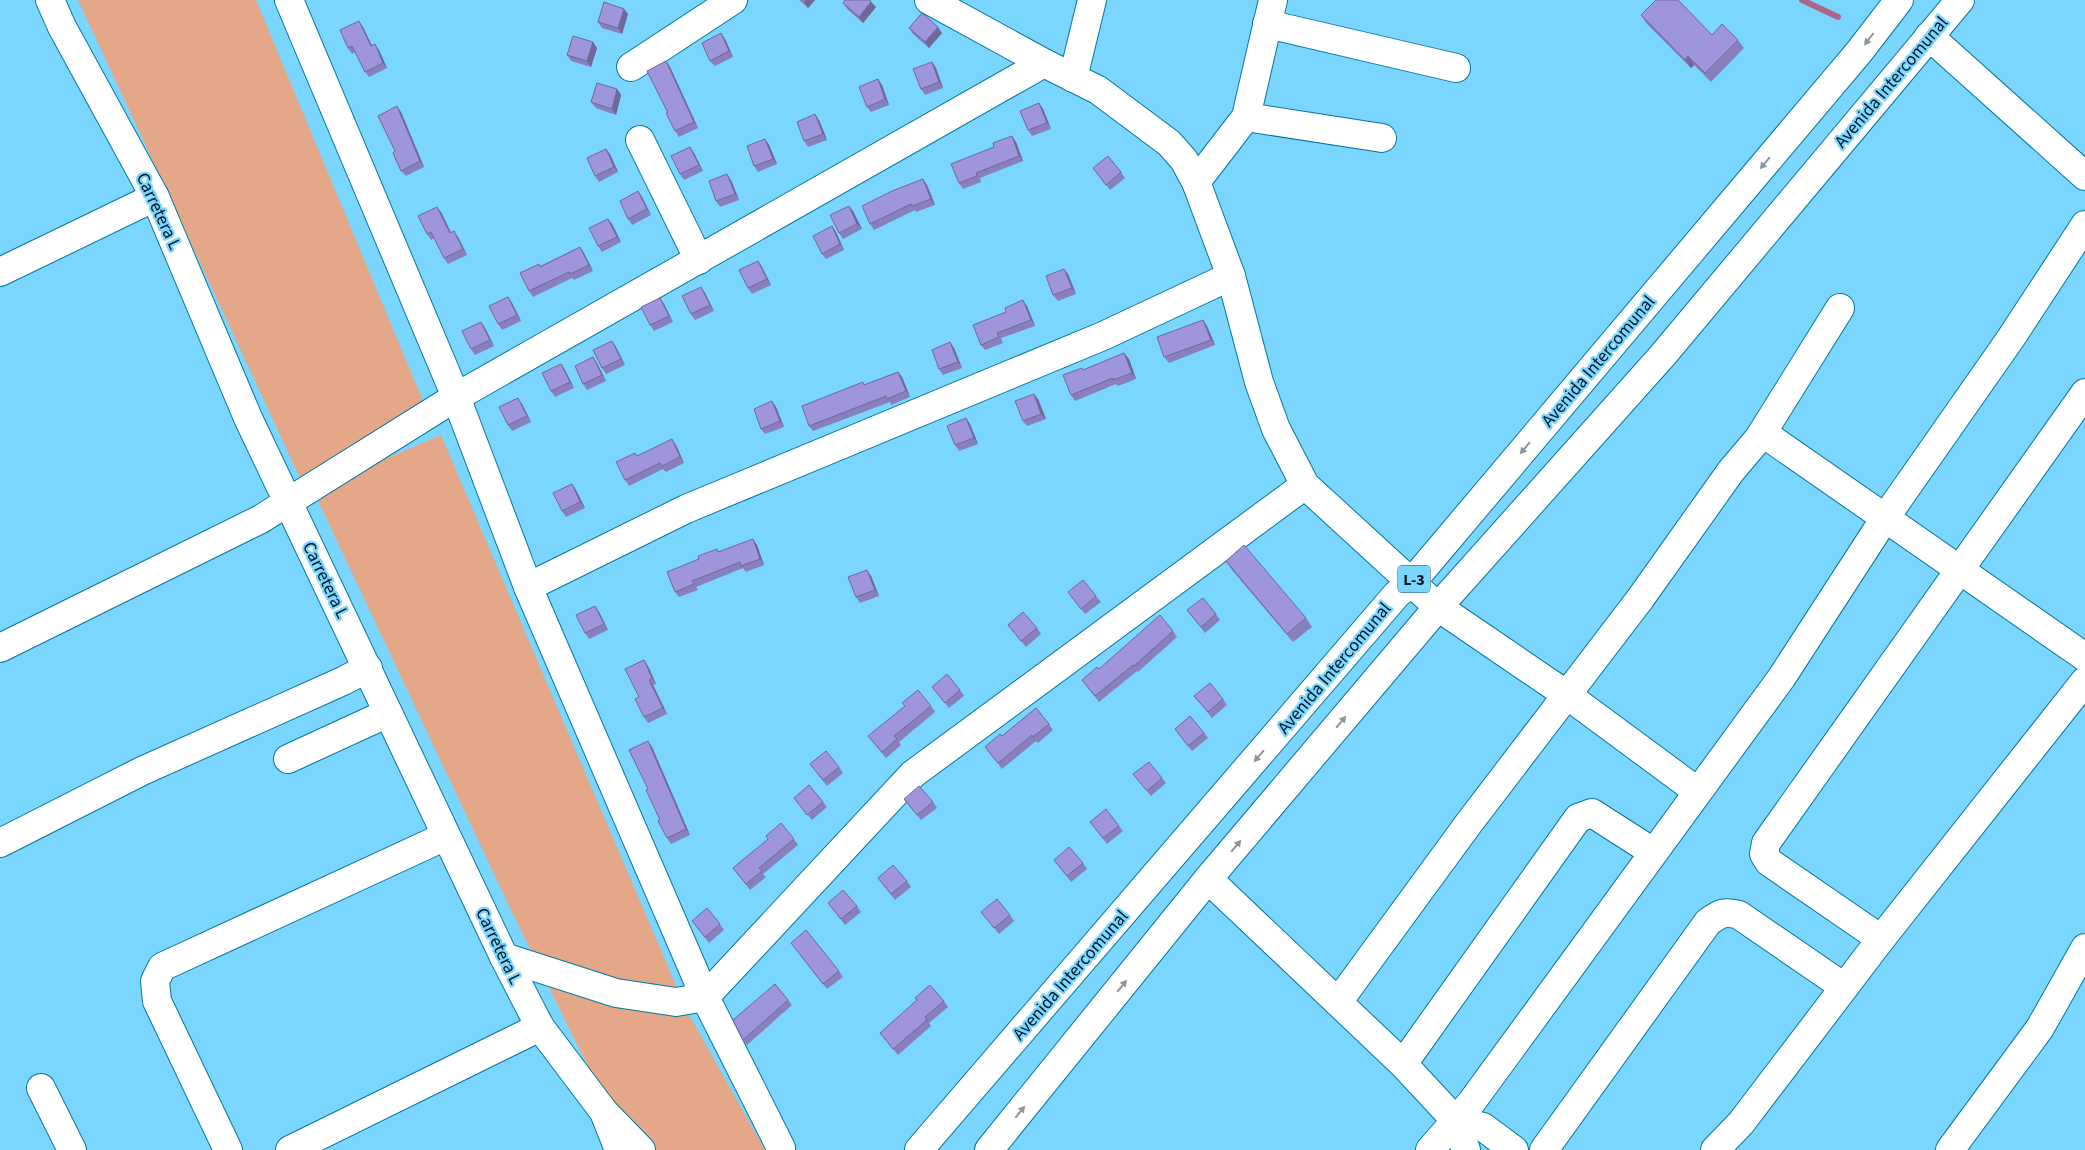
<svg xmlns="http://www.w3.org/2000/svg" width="2085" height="1150" viewBox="0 0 2085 1150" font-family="'Source Sans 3',sans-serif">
<rect width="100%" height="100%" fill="#7ad5ff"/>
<!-- grass -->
<g fill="#e4a888">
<polygon points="78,0 256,0 428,413 300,478"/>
<polygon points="441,435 687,1011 765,1150 636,1150 624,1140 512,912 313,490"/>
</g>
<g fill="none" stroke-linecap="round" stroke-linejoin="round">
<!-- stream -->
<polyline stroke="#ae6589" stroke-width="6" points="1802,0 1838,17"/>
<!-- minor casing -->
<g stroke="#04779d" stroke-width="30">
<g id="minor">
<polyline points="50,0 62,27 155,197 248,418 504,957 540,1027 604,1112 619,1150"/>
<polyline points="289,0 456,397 528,587 705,997 781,1148"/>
<polyline points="929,0 1044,63 1098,90 1169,143 1184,160 1196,182 1231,276 1259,382 1276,429 1305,485 1438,607 1567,695 1697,791"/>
<polyline points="1267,24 1456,68"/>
<polyline points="1929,36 2085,176"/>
<polyline points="631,67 733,0"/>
<polyline points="1073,78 1092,0"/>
<polyline points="1246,117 1382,138"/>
<polyline points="640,140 699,260"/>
<polyline points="1196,182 1246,117 1273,0"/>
<polyline points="0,272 155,197"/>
<polyline points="1763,433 2085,657"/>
<polyline points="528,587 686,509 1103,336 1231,276"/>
<polyline points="0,648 261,519 456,397 1044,63"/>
<polyline points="288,759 388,713"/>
<polyline points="0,843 142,771 343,681 368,668"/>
<polyline points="1208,879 1403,1064 1456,1121 1466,1150"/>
<polyline points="1881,939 1769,862 1764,854 1766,843 2085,393"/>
<polyline points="504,957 616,993 676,1002 705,997 913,774 1305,485"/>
<polyline points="1338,1002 1469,823 1640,599 1731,471 1759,438 1840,308"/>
<polyline points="1403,1064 1578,818 1592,813 1653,852"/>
<polyline points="41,1088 72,1150"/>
<polyline points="1456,1121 1483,1127 1514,1150"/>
<polyline points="228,1150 157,1001 155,981 162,967 446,836"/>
<polyline points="290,1150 540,1027"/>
<polyline points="1430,1150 1471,1103 1782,677 1885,518 2011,338 2085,225"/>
<path d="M1544 1150 1708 922C1721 913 1724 911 1739 915L1844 987"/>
<polyline points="1715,1150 1741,1123 1881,939 2085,681"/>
<polyline points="1950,1150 2040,1028 2085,948"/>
</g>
</g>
<!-- major casing -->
<g stroke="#04779d" stroke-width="30">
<g id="major">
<polyline points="604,1112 641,1150"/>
<polyline points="919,1150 1397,594 1411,583 1859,52 1899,0"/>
<polyline points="989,1150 1208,879 1438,607 1663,355 1960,0"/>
</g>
</g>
<!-- minor -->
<use href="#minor" stroke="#fff" stroke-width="28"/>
<!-- major -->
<use href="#major" stroke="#fff" stroke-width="28"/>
</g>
<!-- wall -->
<g fill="#8880bd">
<polygon points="799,0 815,0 808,8"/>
<polygon points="871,2 876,7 863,23 847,9 843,3"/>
<polygon points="624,9 628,14 622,34 602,28 598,22"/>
<polygon points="1641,15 1712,35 1738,40 1744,48 1711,82 1694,65 1691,68 1647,24"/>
<polygon points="363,27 372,46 379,50 387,68 369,77 365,72 355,52 352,54 348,48"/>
<polygon points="909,28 942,33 929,48 913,34"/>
<polygon points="725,39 733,57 715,66 710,61"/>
<polygon points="593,42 597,48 591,67 571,61 567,55"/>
<polygon points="666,61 670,67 698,128 679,137 675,131 668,113"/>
<polygon points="932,62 936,68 943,88 925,95 921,89"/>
<polygon points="878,79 882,85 889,105 871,112 867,107"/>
<polygon points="617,89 621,95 616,115 596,108 591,102"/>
<polygon points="1039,103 1043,109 1051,129 1032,136 1028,130"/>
<polygon points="401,112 424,167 406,176 401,171 395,151"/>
<polygon points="819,120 827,140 808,147 804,141"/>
<polygon points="765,139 769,145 777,164 758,172 754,166"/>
<polygon points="1016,142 1023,161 980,178 981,182 963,189 959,183 994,147"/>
<polygon points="690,147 694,153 703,171 684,180 680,174"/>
<polygon points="610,154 618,172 599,182 595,176"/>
<polygon points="1093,168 1121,172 1125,178 1110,190"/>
<polygon points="731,180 739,200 720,207 716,201"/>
<polygon points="927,185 935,205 916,212 915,210 874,230 870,224"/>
<polygon points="638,191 642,197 651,215 632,225 628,219"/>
<polygon points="853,211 862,229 843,239 839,233"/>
<polygon points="441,212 451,233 458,237 467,255 448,264 444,258 434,238 431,240 427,234"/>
<polygon points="608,219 612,224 621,242 602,252 598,246"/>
<polygon points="832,226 836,232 844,250 826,259 822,254"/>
<polygon points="580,247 584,253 593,271 574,280 572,278 533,297 529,291 540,266"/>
<polygon points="758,261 762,267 771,285 752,294 748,288"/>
<polygon points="1068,274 1076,294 1058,301 1053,295"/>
<polygon points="701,287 705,293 714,311 695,320 691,314"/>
<polygon points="508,297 512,303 521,321 502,330 498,324"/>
<polygon points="660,298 664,304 673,322 654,331 650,325"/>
<polygon points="1027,306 1035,326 1001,338 1003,343 985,350 981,345"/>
<polygon points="1207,326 1215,345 1169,363 1164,357"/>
<polygon points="485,328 494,346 475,355 471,349"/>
<polygon points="612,341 616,347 625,365 606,374 602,368"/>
<polygon points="954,348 962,368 943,375 939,369"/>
<polygon points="1124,353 1129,359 1136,379 1118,386 1116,384 1075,401 1071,395 1082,368 1083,370"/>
<polygon points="593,357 597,363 606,381 587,390 583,384"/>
<polygon points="561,364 565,370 574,388 555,397 551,391"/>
<polygon points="898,372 902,377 910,397 891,405 890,402 813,431 809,426 865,385"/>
<polygon points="1038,399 1046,419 1027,426 1023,421"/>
<polygon points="522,404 531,422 512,431 508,425"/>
<polygon points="776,407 784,427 765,434 761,429"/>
<polygon points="966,418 970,424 978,444 959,451 955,445"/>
<polygon points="676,445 684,463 666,472 663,469 629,486 625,480 635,453 637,456"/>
<polygon points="572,484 576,490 585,508 566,517 562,511"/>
<polygon points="757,545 764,565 746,572 743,568 696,587 698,590 679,597 675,592 717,549 719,552"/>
<polygon points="1226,561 1306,618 1312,627 1293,642 1232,570"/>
<polygon points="871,576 879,596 860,603 856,597"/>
<polygon points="1068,592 1096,596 1101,602 1085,614"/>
<polygon points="595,606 599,612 608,630 589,639 585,633"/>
<polygon points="1187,610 1216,614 1220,620 1205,633"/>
<polygon points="1008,625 1037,628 1041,634 1026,647"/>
<polygon points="1173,631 1177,637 1138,672 1137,671 1099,702 1082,680 1099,669"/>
<polygon points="648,666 656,684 653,685 667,714 648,723 644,717 639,697"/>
<polygon points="932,687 960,690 964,696 949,708"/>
<polygon points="1194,696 1223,699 1227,705 1212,718"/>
<polygon points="931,706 935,712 899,742 901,745 886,758 868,736"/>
<polygon points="1049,724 1053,730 1038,743 1036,741 1002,769 985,747 1002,736"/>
<polygon points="1175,729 1204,733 1208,738 1192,751"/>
<polygon points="652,747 690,835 671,844 667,838 660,820 648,789"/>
<polygon points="810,764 839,767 843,773 827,786"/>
<polygon points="1133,774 1162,778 1166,783 1151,796"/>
<polygon points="794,798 823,802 827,807 812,820"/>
<polygon points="904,799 933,802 937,808 921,820"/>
<polygon points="1090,822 1119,826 1123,831 1107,844"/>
<polygon points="794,839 798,845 763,874 766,877 750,890 733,868"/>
<polygon points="1054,860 1083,863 1087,869 1071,882"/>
<polygon points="878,878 907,881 911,887 895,900"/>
<polygon points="828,903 857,906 861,912 845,925"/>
<polygon points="981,912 1010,915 1014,921 999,934"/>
<polygon points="692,921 720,924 724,930 709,943"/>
<polygon points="791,943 839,971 843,977 827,989"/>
<polygon points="788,1000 792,1005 747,1045 743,1040"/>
<polygon points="944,1001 948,1007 929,1023 931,1026 898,1055 880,1033"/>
</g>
<!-- shaded-wall -->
<g fill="#6f689a">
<polygon points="806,0 815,0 808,8 804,2"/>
<polygon points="871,2 876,7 863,23 859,17"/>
<polygon points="624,9 628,14 622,34 618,28"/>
<polygon points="359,21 363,27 375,52 371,46"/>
<polygon points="938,27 942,33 929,48 925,42"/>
<polygon points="721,33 725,39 733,57 729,51"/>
<polygon points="593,42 597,48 591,67 587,61"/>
<polygon points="375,44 379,50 387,68 383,63"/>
<polygon points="1688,56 1694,65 1691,68 1685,60"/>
<polygon points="666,61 670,67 698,128 694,122"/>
<polygon points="932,62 936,68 943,88 939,82"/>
<polygon points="878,79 882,85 889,105 885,99"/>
<polygon points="617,89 621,95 616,115 612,109"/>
<polygon points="1039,103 1043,109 1051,129 1047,123"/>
<polygon points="397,106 401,112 424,167 420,161"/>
<polygon points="815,114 819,120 827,140 823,134"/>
<polygon points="1012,136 1016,142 1023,161 1019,156"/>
<polygon points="765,139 769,145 777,164 773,159"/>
<polygon points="690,147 694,153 703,171 699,165"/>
<polygon points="606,149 610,154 618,172 614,167"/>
<polygon points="727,174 731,180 739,200 735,194"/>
<polygon points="923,179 927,185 935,205 931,199"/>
<polygon points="638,191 642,197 651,215 647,209"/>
<polygon points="849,206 853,211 862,229 857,224"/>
<polygon points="437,207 441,212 454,239 450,233"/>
<polygon points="608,219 612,224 621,242 617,237"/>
<polygon points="832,226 836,232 844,250 840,244"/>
<polygon points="454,231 458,237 467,255 463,249"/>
<polygon points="580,247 584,253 593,271 589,265"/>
<polygon points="758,261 762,267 771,285 767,279"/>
<polygon points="1064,269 1068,274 1076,294 1072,288"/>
<polygon points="701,287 705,293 714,311 710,305"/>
<polygon points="508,297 512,303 521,321 517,315"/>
<polygon points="660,298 664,304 673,322 669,316"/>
<polygon points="1023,300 1027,306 1035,326 1031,320"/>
<polygon points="1203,320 1207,326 1215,345 1211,340"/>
<polygon points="481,322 485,328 494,346 490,340"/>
<polygon points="612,341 616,347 625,365 621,359"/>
<polygon points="950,342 954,348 962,368 958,362"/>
<polygon points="1124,353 1129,359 1136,379 1132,373"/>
<polygon points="593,357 597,363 606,381 602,375"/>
<polygon points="561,364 565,370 574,388 570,382"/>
<polygon points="898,372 902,377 910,397 906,391"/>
<polygon points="1034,394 1038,399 1046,419 1041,414"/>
<polygon points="518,398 522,404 531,422 527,416"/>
<polygon points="772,401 776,407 784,427 780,421"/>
<polygon points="966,418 970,424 978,444 974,438"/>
<polygon points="672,439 676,445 684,463 680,457"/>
<polygon points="572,484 576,490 585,508 580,502"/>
<polygon points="753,539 757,545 764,565 760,559"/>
<polygon points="867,570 871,576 879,596 875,590"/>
<polygon points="595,606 599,612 608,630 604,624"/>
<polygon points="644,660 648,666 656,684 652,678"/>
<polygon points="649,680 653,685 667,714 663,708"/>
<polygon points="648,741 652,747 690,835 686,829"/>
</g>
<!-- building -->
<g fill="#9e95dc" stroke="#6f689a">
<polygon points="845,0 870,0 871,2 859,17 843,3"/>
<polygon points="1656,0 1678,0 1712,35 1722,24 1738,40 1705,73 1688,56 1685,60 1641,15"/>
<polygon points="604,2 624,9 618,28 598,22"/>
<polygon points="922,13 938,27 925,42 909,28"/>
<polygon points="359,21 371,46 375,44 383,63 365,72 352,46 348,48 340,30"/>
<polygon points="721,33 729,51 710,61 702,43"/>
<polygon points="573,36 593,42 587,61 567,55"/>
<polygon points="666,61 694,122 675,131 666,113 668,113 647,71"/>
<polygon points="932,62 939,82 921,89 913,69"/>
<polygon points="878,79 885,99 867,107 859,87"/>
<polygon points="597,83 617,89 612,109 591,102"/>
<polygon points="1039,103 1047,123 1028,130 1020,111"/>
<polygon points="397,106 420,161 401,171 393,153 395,151 378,116"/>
<polygon points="815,114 823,134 804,141 797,122"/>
<polygon points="1012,136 1019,156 976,173 977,176 959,183 951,164 994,147 993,143"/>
<polygon points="765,139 773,159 754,166 747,146"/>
<polygon points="690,147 699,165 680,174 671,156"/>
<polygon points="606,149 614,167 595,176 587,158"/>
<polygon points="1108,156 1121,172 1106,185 1093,168"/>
<polygon points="727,174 735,194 716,201 709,181"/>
<polygon points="923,179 931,199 912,206 911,204 870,224 862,206 892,191"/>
<polygon points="638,191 647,209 628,219 620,201"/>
<polygon points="849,206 857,224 839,233 830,215"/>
<polygon points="437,207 450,233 454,231 463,249 444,258 431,232 427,234 418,216"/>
<polygon points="608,219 617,237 598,246 589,228"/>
<polygon points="832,226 840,244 822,254 813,236"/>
<polygon points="580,247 589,265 570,274 569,272 529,291 520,273 539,264 540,267"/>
<polygon points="758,261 767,279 748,288 739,270"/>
<polygon points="1064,269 1072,288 1053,295 1046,276"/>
<polygon points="701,287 710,305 691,314 682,296"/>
<polygon points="508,297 517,315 498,324 489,306"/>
<polygon points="660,298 669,316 650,325 641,307"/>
<polygon points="1023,300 1031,320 997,333 999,337 981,345 973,325 1006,312 1005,308"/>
<polygon points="1203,320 1211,340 1164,357 1157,337"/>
<polygon points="481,322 490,340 471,349 462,331"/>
<polygon points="612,341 621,359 602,368 593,350"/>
<polygon points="950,342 958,362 939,369 932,350"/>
<polygon points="1124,353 1132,373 1113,380 1113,378 1071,395 1063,375 1082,368 1083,370"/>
<polygon points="593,357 602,375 583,384 575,366"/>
<polygon points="561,364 570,382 551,391 542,373"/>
<polygon points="898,372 906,391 887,399 886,396 809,426 802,406 863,382 864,385"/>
<polygon points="1034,394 1041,414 1023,421 1015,401"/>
<polygon points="518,398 527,416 508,425 499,407"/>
<polygon points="772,401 780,421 761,429 754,409"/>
<polygon points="966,418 974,438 955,445 947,426"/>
<polygon points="672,439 680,457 662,466 660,463 625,480 616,462 635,453 637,456"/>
<polygon points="572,484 580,502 562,511 553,493"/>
<polygon points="753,539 760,559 741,566 740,562 692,581 694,584 675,592 667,572 699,559 698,556 717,549 718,552"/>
<polygon points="1244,545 1306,618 1287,634 1226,561"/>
<polygon points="867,570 875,590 856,597 848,577"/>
<polygon points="1083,580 1096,596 1081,609 1068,592"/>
<polygon points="1203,598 1216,614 1201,627 1187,610"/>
<polygon points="595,606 604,624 585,633 576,615"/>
<polygon points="1023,612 1037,628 1021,641 1008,625"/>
<polygon points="1160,615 1173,631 1134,666 1133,665 1095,696 1082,680 1097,667 1099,669"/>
<polygon points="644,660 652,678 649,680 663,708 644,717 635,699 639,697 625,669"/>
<polygon points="947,674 960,690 945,703 932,687"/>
<polygon points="1210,683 1223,699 1208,712 1194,696"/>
<polygon points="918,690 931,706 894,736 897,739 882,752 868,736 905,706 902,703"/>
<polygon points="1036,708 1049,724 1033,737 1032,735 998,763 985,747 1000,734 1002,736"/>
<polygon points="1190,716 1204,733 1188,746 1175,729"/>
<polygon points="648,741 686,829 667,838 658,821 660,820 646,790 648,789 629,750"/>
<polygon points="826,751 839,767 823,780 810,764"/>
<polygon points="1149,762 1162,778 1147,791 1133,774"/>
<polygon points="809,785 823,802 807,815 794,798"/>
<polygon points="919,786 933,802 917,815 904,799"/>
<polygon points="1106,809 1119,826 1103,838 1090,822"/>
<polygon points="781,823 794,839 759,868 762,871 746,884 733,868 768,839 766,836"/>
<polygon points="1069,847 1083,863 1067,876 1054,860"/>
<polygon points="893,865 907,881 891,894 878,878"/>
<polygon points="843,890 857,906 841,919 828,903"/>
<polygon points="997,899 1010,915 994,928 981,912"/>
<polygon points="707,908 720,924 705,937 692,921"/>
<polygon points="806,930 839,971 823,984 791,943"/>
<polygon points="775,984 788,1000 743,1040 733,1020"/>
<polygon points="930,985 944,1001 925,1017 927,1020 893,1049 880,1033 917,1000 915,998"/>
</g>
<!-- one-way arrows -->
<defs><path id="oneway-solid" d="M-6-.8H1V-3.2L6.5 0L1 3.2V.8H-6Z" transform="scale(1.25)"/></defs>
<g fill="#8c979c">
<use href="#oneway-solid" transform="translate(1869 39) rotate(128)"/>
<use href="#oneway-solid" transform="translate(1765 163) rotate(130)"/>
<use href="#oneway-solid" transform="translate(1525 448) rotate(130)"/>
<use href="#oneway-solid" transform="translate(1341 722) rotate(-50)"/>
<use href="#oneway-solid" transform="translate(1259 756) rotate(131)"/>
<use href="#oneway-solid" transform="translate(1236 846) rotate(-50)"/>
<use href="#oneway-solid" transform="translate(1122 986) rotate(-51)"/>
<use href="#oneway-solid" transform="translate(1020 1112) rotate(-51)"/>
</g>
<g text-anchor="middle" stroke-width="4.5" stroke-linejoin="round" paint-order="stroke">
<!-- shield labels -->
<rect fill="#7ad5ff" stroke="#255065" stroke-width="1" x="1398" y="565.5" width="32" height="27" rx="4"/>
<g font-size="16" font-weight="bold" fill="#001723">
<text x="1414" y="585">L-3</text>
</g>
<!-- street labels -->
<g font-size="18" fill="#001723" stroke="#7ad5ff">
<text transform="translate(1891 82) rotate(-50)" y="6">Avenida Intercomunal</text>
<text transform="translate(159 211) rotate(65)" y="6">Carretera L</text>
<text transform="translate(1598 361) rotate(-50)" y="6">Avenida Intercomunal</text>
<text transform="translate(326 580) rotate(64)" y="6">Carretera L</text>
<text transform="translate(1334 668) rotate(-50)" y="6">Avenida Intercomunal</text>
<text transform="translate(499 946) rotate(64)" y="6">Carretera L</text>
<text transform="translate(1070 975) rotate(-49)" y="6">Avenida Intercomunal</text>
</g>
</g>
</svg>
